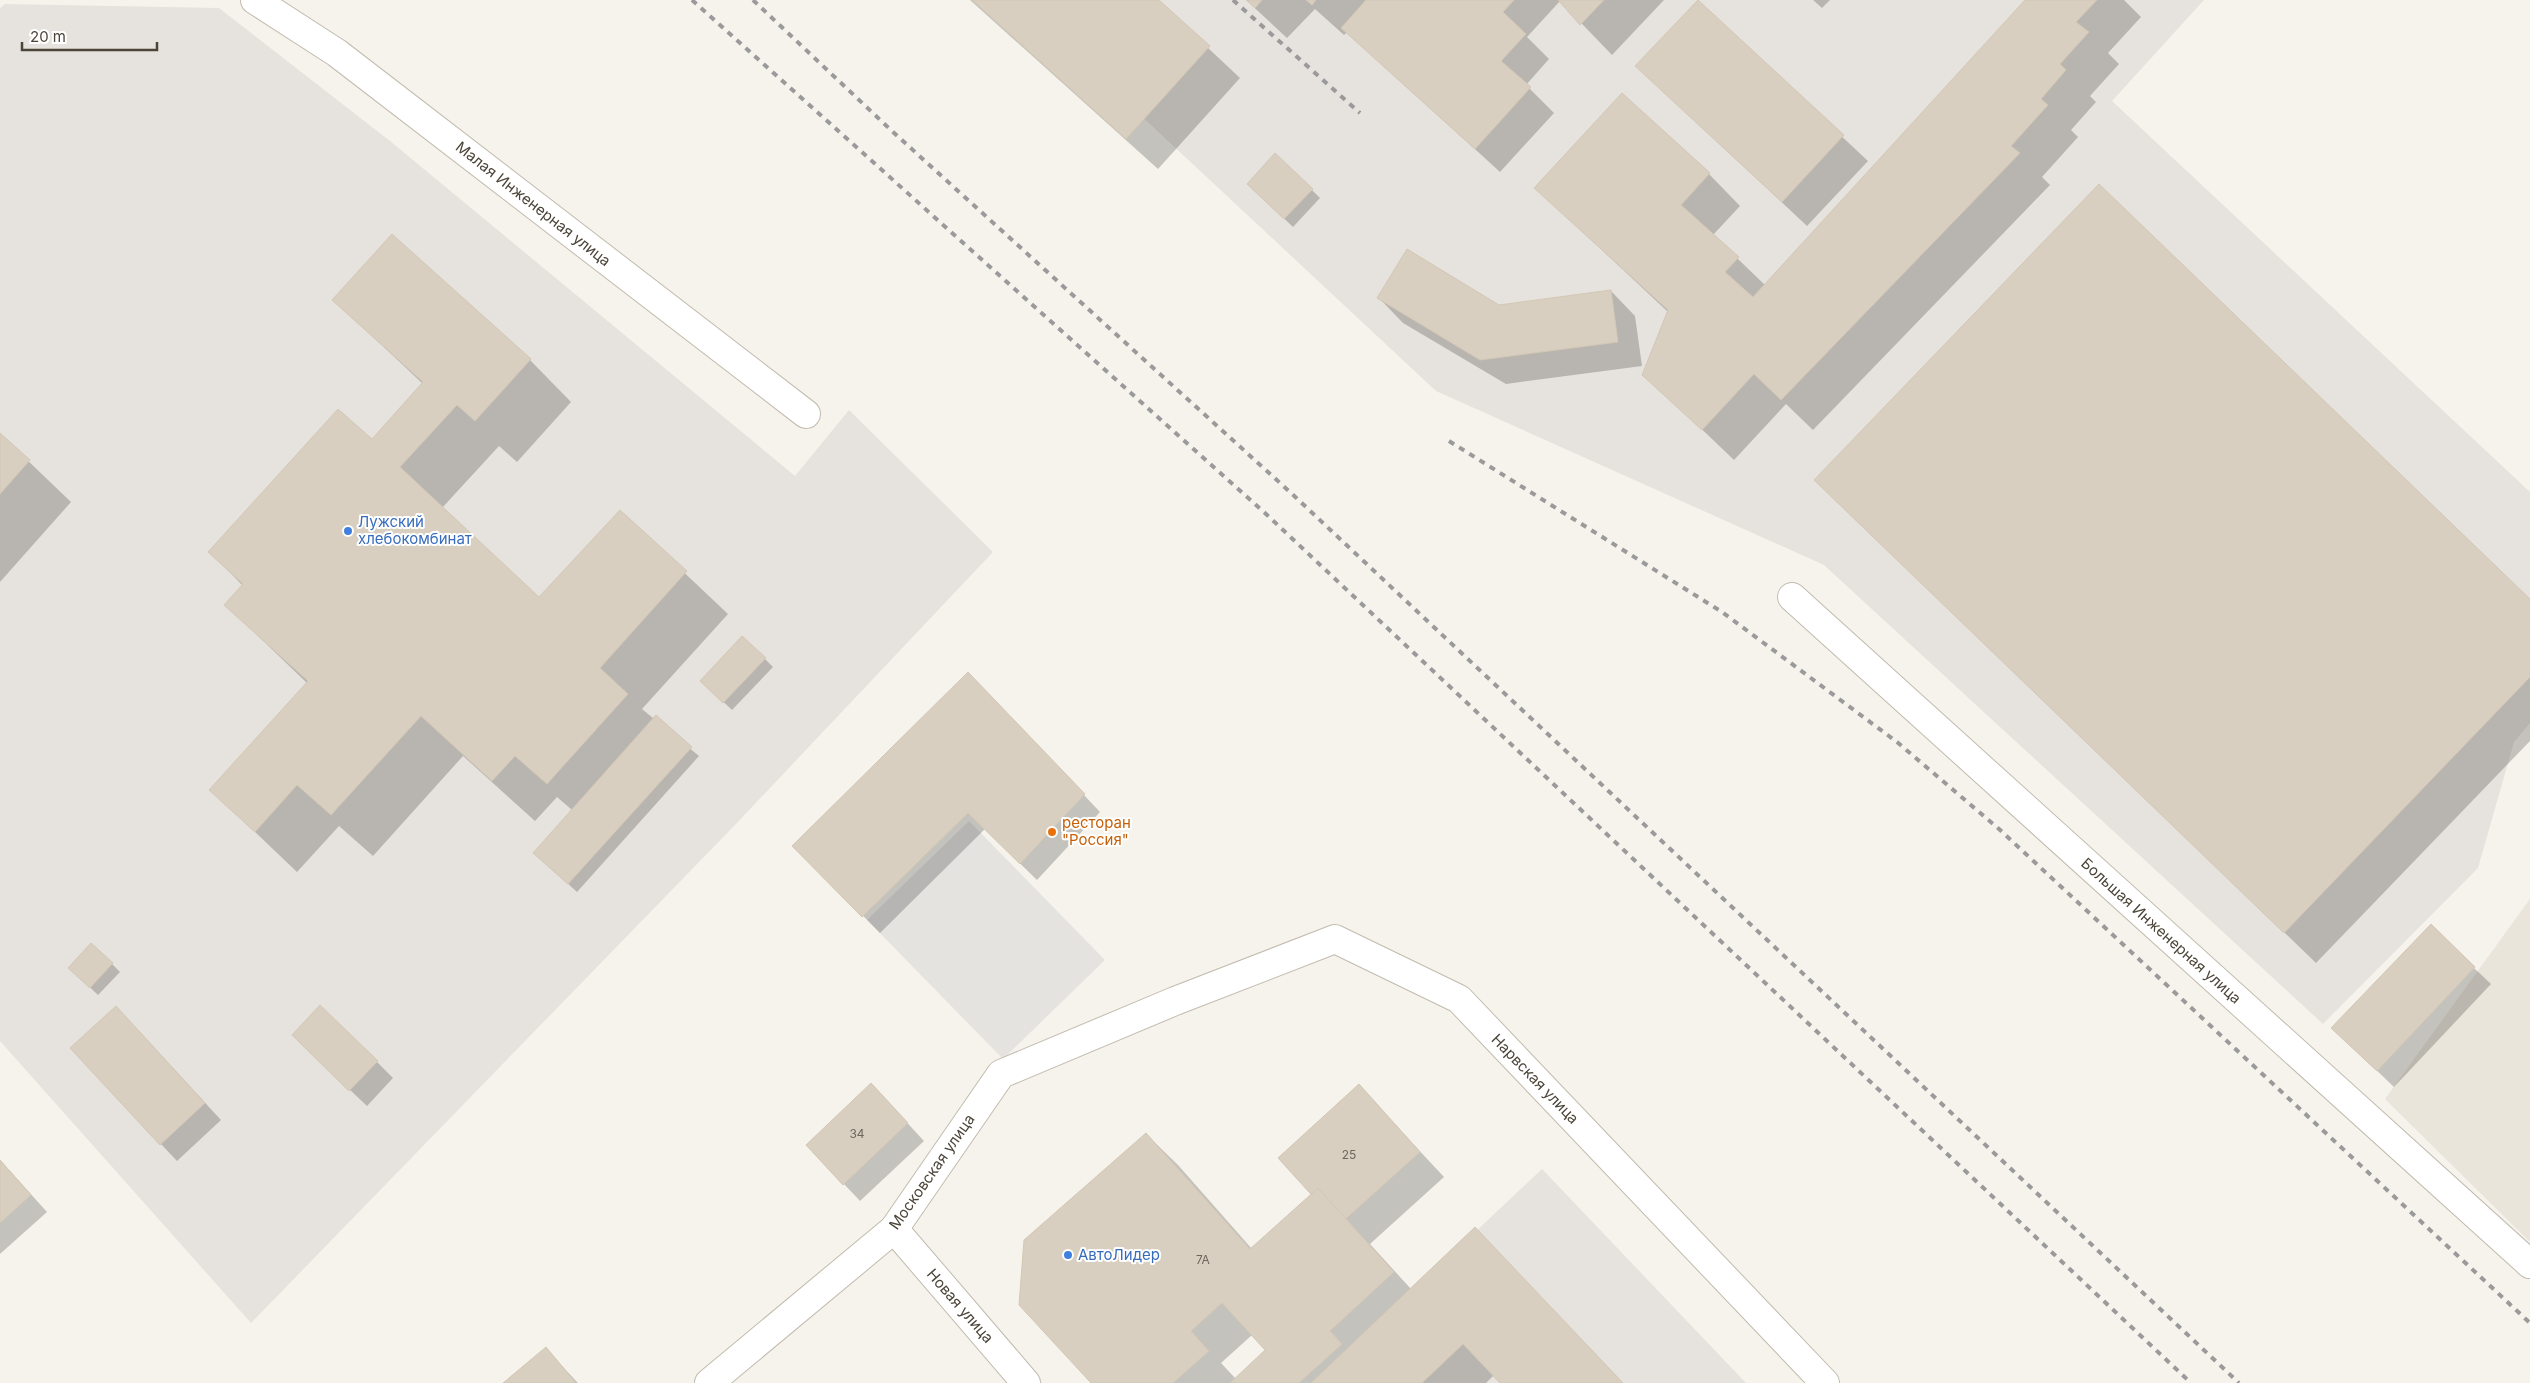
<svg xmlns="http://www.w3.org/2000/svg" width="2530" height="1383" viewBox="0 0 2530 1383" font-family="Inter,sans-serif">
<rect width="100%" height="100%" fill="#f6f3ec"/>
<!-- residential -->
<polygon fill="#eae5da" points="2530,899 2530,1242 2385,1099"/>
<!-- industrial -->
<g fill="#e6e2dd">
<polygon points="1017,0 2204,0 2112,101 2530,492 2530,723 2514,742 2478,868 2323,1024 1824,565 1436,391"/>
<polygon points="5,4 219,8 390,141 795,476 849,410 993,552 734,826 251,1323 0,1041 0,8"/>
<polygon points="1542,1169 1746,1383 1315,1383"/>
</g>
<!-- parking -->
<polygon fill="#e5e3e0" points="969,821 1105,960 1003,1059 867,920"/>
<!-- shadow -->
<g fill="#0003" fill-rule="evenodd">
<polygon points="970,0 1157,0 1240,78 1158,169"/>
<polygon points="1246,0 1664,0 1612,55 1560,1 1527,37 1549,59 1526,85 1554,113 1500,172 1347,32 1344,35 1315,9 1287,38"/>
<polygon points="1813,0 1830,0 1822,8"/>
<polygon points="2027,0 2124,0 2141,17 2108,53 2119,64 2090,96 2096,102 2071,130 2078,137 2042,177 2050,185 1813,430 1786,404 1734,460 1644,374 1668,312 1536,188 1709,174 1740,206 1713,235 1766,286"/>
<polygon points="1697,1 1868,161 1807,226 1637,66"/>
<polygon points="1248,184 1312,190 1320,198 1293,227"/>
<polygon points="392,235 530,360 571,402 517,462 499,446 442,508 539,599 620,512 728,614 642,709 699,756 577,892 543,861 572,810 557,797 535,821 463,756 373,856 339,826 297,872 211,790 308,684 226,605 243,586 210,552 372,441 423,384 334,300"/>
<polygon points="1611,291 1635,316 1642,366 1506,384 1403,323 1379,298 1499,306"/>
<polygon points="0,434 71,502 0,582"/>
<polygon points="1847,511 2530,601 2530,741 2316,963"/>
<polygon points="765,659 773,667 732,710 710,689"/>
<polygon points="985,690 1100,812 1037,880 985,829 880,933 794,846"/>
<polygon points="112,964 120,972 98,995 78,976"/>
<polygon points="2474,968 2491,984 2394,1087 2349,1044"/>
<polygon points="132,1024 221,1120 177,1161 161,1144"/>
<polygon points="310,1052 377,1062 393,1078 367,1106"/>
<path d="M1359 1086 1444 1177 1370 1244 1411 1289 1475 1229 1623 1383H1502L1494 1375 1486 1383H1092L1146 1134 1178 1165 1252 1249 1313 1194ZM1252 1335 1267 1350 1236 1379 1221 1363Z"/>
<polygon points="887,1101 924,1141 860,1201 844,1184"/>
<polygon points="0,1160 47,1212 0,1254"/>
<polygon points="546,1349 578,1383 505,1383"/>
</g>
<!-- building -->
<g fill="#d8cfc1" stroke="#d3c7b4">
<polygon points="972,0 1159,0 1210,46 1126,139"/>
<polygon points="1247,0 1262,0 1255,8"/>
<polygon points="1306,0 1316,0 1312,5"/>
<polygon points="1366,0 1514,0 1503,12 1526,34 1501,61 1531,87 1475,149 1341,28"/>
<polygon points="1558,0 1604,0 1580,25"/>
<polygon points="1698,0 1844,135 1782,202 1635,66"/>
<polygon points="2025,0 2097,0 2076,22 2089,32 2060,64 2066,70 2041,99 2048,105 2011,146 2020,153 1781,400 1754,374 1702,430 1642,375 1668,310 1534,188 1622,93 1710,173 1681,205 1739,257 1725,272 1753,297"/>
<polygon points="1275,153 1313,189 1284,219 1247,184"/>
<polygon points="2099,184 2530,599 2530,677 2284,933 1814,480"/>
<polygon points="392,234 531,359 475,421 457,405 400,467 539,597 620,510 687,571 600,668 628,694 547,784 515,756 492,781 421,716 331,815 297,785 255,832 209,790 308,681 224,605 243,584 208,552 338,409 372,439 423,382 332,300"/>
<polygon points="1407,249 1499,305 1611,290 1618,342 1480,360 1377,298"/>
<polygon points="0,433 30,460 0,494"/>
<polygon points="742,636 766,658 723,703 700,681"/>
<polygon points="968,672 1085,794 1020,864 968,813 862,917 792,846"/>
<polygon points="656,715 692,747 568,884 533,853"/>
<polygon points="2431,924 2475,967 2377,1071 2331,1028"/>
<polygon points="91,943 113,963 90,988 68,968"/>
<polygon points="320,1005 378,1061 349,1091 292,1035"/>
<polygon points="116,1006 205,1103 160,1145 70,1048"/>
<polygon points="871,1083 908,1123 843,1185 806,1145"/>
<polygon points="1359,1084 1420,1152 1339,1225 1278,1158"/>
<polygon points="1146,1133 1250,1249 1318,1188 1394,1272 1330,1331 1342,1344 1299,1383 1230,1383 1265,1350 1222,1303 1191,1331 1209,1351 1173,1383 1091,1383 1019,1305 1024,1240"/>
<polygon points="0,1160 31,1195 0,1223"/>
<polygon points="1475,1227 1623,1383 1500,1383 1463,1344 1422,1383 1311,1383"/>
<polygon points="546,1347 576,1383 503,1383"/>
</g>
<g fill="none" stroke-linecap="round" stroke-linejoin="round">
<!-- minor casing -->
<g stroke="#c2bbae" stroke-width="30">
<g id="minor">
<polyline points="255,0 337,53 806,414"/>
<polyline points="1792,597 2530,1264"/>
<polyline points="894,1229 1026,1383"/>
<polyline points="709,1383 894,1229 1001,1074 1175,1001 1335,939 1459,999 1825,1383"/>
</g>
</g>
<!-- minor -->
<use href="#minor" stroke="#fff" stroke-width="28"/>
<!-- rail -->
<g stroke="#9a9a9a" stroke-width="4" stroke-dasharray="6 6" stroke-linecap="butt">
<polyline points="692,0 1266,514 2191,1383"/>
<polyline points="753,0 893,132 1290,492 2239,1383"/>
<polyline points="1233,0 1360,113"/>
<polyline points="1449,441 1722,612 1897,742 1999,829 2530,1323"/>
</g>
</g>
<!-- markers -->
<g fill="#3f7fe0" stroke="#fff" stroke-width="2">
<circle cx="348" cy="531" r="5"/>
<circle cx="1068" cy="1255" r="5"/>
</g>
<circle fill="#e8710a" stroke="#fff" stroke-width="2" cx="1052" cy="832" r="5"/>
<g text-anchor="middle" stroke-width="4" stroke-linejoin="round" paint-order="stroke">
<!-- number labels -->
<g font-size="12" fill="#6e675b">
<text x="857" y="1138">34</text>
<text x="1349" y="1159">25</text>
<text x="1203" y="1264">7А</text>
</g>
<!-- street labels -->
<g font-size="15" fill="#4b4439" stroke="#fff">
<text transform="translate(533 204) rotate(38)" y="5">Малая Инженерная улица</text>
<text transform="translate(2161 931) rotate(42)" y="5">Большая Инженерная улица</text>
<text transform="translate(1535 1079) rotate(46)" y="5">Нарвская улица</text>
<text transform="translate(932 1172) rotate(-55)" y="5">Московская улица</text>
<text transform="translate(960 1306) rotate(49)" y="5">Новая улица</text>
</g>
<!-- shop labels -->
<g font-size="15" fill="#366cbe" stroke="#fff" text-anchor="start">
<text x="358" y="527">Лужский<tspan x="358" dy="17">хлебокомбинат</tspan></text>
<text x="1078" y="1260">АвтоЛидер</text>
</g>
<!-- food labels -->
<g font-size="15" fill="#c56008" stroke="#fff" text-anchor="start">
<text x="1062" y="828">ресторан<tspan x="1062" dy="17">"Россия"</tspan></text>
</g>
</g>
<!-- scale -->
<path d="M22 42v8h135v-8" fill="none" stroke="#4b4439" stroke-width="2.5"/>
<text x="30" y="42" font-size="15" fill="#4b4439" stroke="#ffffff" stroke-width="4" paint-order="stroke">20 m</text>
</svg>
